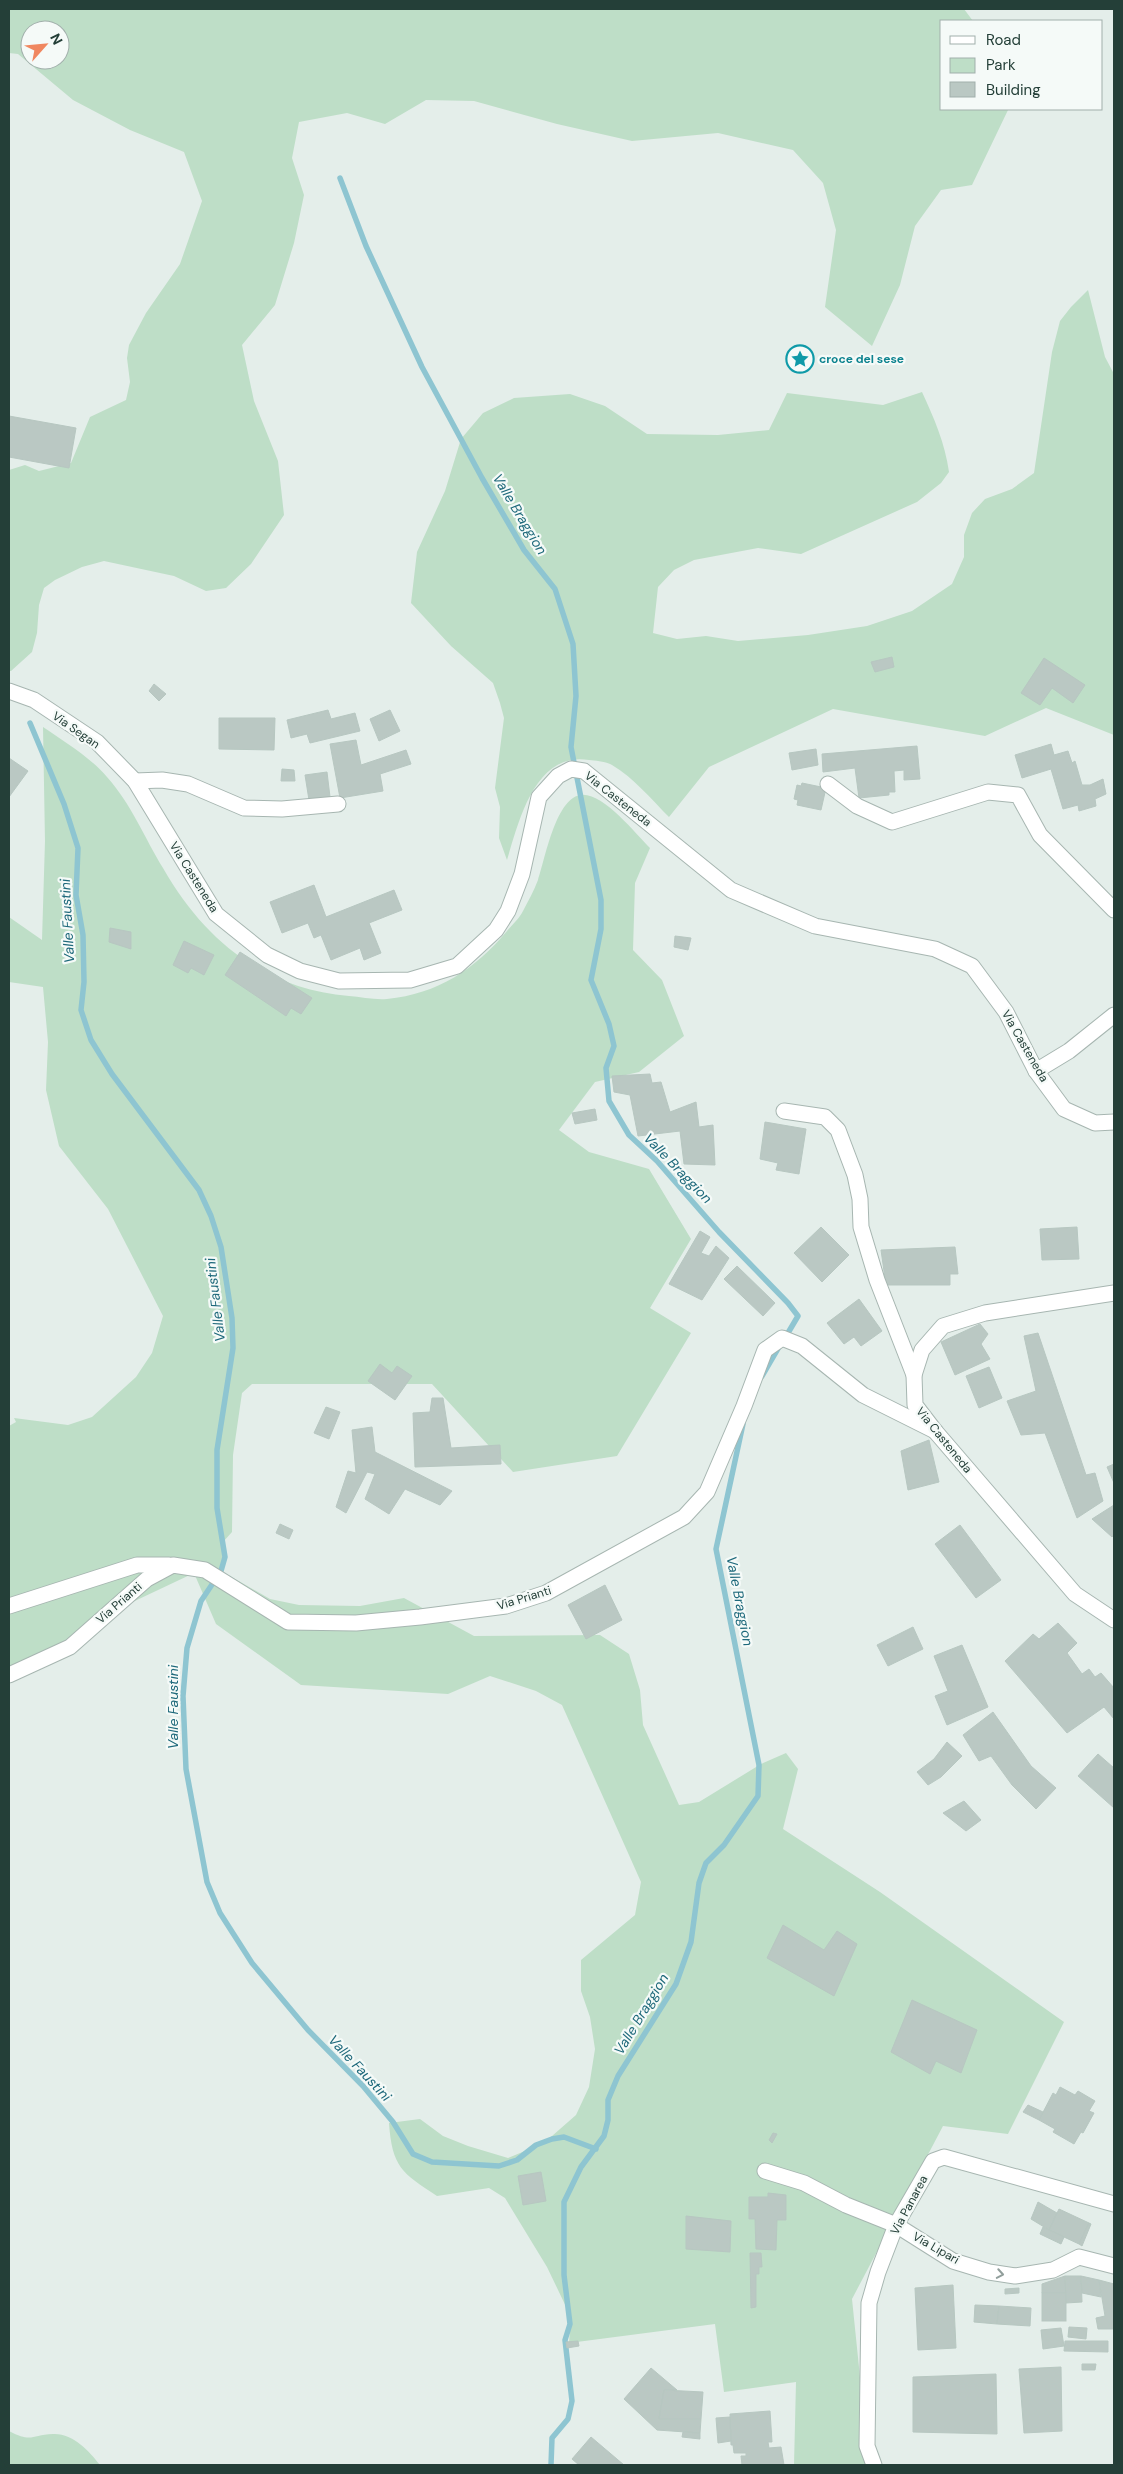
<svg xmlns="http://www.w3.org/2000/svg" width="1123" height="2474" viewBox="0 0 1123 2474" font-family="'DM Sans',sans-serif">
<rect width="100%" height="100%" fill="#e4eeea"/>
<!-- green -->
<g fill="#bedec7" fill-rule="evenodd">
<path d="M9 9H964L973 21H942V109L1008 110 972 185 941 190 915 226 900 285 872 346 825 307 836 230 823 183 793 150 718 133 632 141 557 124 474 101 426 100 385 124 347 113 299 122 292 158 304 195 294 243 275 305 242 345 254 401 278 461 284 515 251 564 226 588 206 591 174 576 104 561 82 567 55 580 44 588 39 605 37 633 32 652 11 671H9V470L25 465 39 471 71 463 90 417 126 400 130 382 127 358 129 345 146 313 180 264 202 201 184 152 130 130 73 100 18 54 9 53ZM30 30H60V60H30Z"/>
<path d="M1088 290 1105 357 1114 374V735L1046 708 985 736 833 709 709 767 669 817C651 799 634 778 612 765 605 761 596 761 589 760 535 751 519 821 507 860L499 838 500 807 495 788 504 718 500 703 493 683 451 646 411 603 417 552 445 491 461 439 483 413 514 398 570 394 605 406 647 434 718 435 769 430 787 393 883 405 922 392C934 418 945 443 949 472L941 483 917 502 801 554 758 548 694 560 674 570 658 587 653 633 677 639 706 636 738 641 808 635 867 626 912 611 952 584 964 557V535L972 513 985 499 1012 489 1034 473 1052 352 1060 321 1071 307Z"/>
<path d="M43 727C65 742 90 757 107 777 132 805 144 837 163 868 205 941 263 988 349 996 361 997 375 1000 387 999 438 994 475 969 507 931 512 925 519 919 523 911 528 901 534 891 538 880 545 860 555 800 580 795 602 791 635 833 650 848L635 883 633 950 662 980 684 1036 639 1072 595 1082 559 1130 589 1152 649 1169 691 1239 650 1308 691 1333 617 1456 513 1472 432 1384H252L242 1393 233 1455 232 1532 223 1542 226 1557 223 1572 270 1599 299 1605 360 1606 404 1598 474 1636 600 1635 629 1654 640 1690 643 1725 679 1805 699 1802 761 1764 786 1753 798 1769 783 1829 880 1892 1064 2022 1008 2134 943 2126 852 2299 869 2465H794L796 2382 724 2392 715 2324 569 2343 571 2317 547 2267 505 2198 489 2188 437 2196C402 2173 392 2167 389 2123L420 2119 443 2136 468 2146 508 2158 544 2143 576 2115 589 2087 595 2049 590 2017 581 1991V1960L635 1915 641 1882 562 1705 536 1691 490 1676 448 1694 301 1685 216 1624 194 1573 120 1608 44 1659 9 1666V1426L16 1422 14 1418 68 1425 92 1417 136 1377 152 1353 163 1316 108 1209 59 1146 46 1090 48 1042 43 987 9 982V917L42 940 45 841Z"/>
<path d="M9 2431C32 2443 31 2435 53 2434 73 2433 89 2451 100 2465H9Z"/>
</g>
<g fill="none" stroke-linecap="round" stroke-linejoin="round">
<!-- stream -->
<g stroke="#8ec5d1" stroke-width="5.5">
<polyline points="340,178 366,246 422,367 482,478 524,550 555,589 573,644 576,696 571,747 601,900 601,929 591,980 609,1024 614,1046 606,1068 609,1101 629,1135 657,1161 719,1232 788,1303 798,1316 785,1338"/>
<polyline points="30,723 64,804 78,848 76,895 83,935 84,982 81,1010 91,1040 112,1074 199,1190 211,1216 221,1247 232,1318 233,1348 217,1450 217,1508 225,1557 221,1571 201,1601 187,1648 183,1696 186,1769 207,1882 220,1913 252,1963 308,2030 363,2086 393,2122 413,2154 432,2162 499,2166 517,2160 536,2145 552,2139 564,2137 596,2149"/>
<polyline points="762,1376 780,1345"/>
<polyline points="551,2465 552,2438 568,2419 572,2401 565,2340 570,2324 564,2275 564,2202 581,2167 604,2136 608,2120 608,2100 618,2076 676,1984 691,1942 699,1883 706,1863 724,1845 758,1796 759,1765 716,1549 743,1424"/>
</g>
</g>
<!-- building -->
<g fill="#bac8c3" stroke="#b7c7c1">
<polygon points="9,416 76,428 69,468 9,457"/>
<polygon points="892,657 894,667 875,672 871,662"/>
<polygon points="1044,658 1085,685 1073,703 1052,688 1040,705 1021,693"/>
<polygon points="154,684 166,694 159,701 149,691"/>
<polygon points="328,710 331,719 355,713 360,731 310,743 307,734 291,738 287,720"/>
<polygon points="390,710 400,731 379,741 370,719"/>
<polygon points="219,718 275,718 274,750 219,749"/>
<polygon points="356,740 361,765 406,750 411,764 380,774 383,791 340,798 330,744"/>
<polygon points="1051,744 1054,755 1068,751 1072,763 1075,761 1082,785 1090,785 1103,779 1106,794 1095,799 1096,806 1079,811 1078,805 1063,809 1051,769 1022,778 1015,755"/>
<polygon points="917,746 920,779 904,780 904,770 894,771 895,792 889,792 889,795 859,798 855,768 823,772 822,754"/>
<polygon points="816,749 818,765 792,770 789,753"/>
<polygon points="9,758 28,771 9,797"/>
<polygon points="282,769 294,770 295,781 281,781"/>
<polygon points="327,772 330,797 309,800 305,775"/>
<polygon points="802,783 826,788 821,810 797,805 798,800 794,799 797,785 801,786"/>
<polygon points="314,885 326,917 394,890 402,910 369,923 381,953 364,960 360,948 331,960 321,935 314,938 308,923 282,933 270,902"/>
<polygon points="110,928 131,932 131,949 109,942"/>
<polygon points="675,936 691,938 688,950 674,947"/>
<polygon points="184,941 214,955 204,975 191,968 188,973 173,965"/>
<polygon points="240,952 312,998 301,1014 291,1008 286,1016 225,975"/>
<polygon points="650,1074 652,1083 661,1082 670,1112 696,1102 699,1127 713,1125 715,1165 684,1164 680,1131 638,1136 630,1095 614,1092 612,1076"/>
<polygon points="595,1109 597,1120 575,1124 572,1113"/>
<polygon points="765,1122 806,1129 799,1174 776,1170 778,1163 760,1159"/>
<polygon points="821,1227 849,1255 822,1282 794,1253"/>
<polygon points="1077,1227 1079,1259 1042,1260 1040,1229"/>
<polygon points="700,1231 710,1237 701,1253 709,1256 716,1246 729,1258 702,1300 669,1284"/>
<polygon points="955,1247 958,1274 950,1274 950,1285 886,1285 881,1250"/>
<polygon points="737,1266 775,1303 763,1316 724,1279"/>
<polygon points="859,1299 882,1331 861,1346 854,1337 844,1344 827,1323"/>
<polygon points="980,1324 988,1334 981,1344 990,1359 955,1375 941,1342"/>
<polygon points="1038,1333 1086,1475 1095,1473 1103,1501 1077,1518 1045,1433 1021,1435 1007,1401 1036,1391 1024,1336"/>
<polygon points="380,1364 392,1373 397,1366 412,1376 395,1400 368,1381"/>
<polygon points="989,1367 1002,1398 979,1408 966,1376"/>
<polygon points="432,1398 443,1398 451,1448 500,1445 501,1464 415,1467 413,1413 430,1412"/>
<polygon points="326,1407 340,1412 329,1439 314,1433"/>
<polygon points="372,1427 375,1452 452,1491 440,1505 405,1489 389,1514 365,1499 375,1474 367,1472 346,1513 336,1507 348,1471 356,1473 352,1430"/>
<polygon points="929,1440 939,1482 908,1490 901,1451"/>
<polygon points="1114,1464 1114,1483 1107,1467"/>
<polygon points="1114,1505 1114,1535 1112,1537 1092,1519"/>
<polygon points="280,1524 293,1530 289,1539 276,1533"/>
<polygon points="960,1525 1001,1580 976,1598 935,1544"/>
<polygon points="605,1585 622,1620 586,1639 568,1605"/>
<polygon points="1058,1623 1077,1643 1067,1653 1082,1674 1089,1669 1095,1677 1101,1673 1114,1688 1114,1719 1104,1707 1067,1733 1005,1661 1033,1634 1039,1639"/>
<polygon points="913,1627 923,1649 888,1666 877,1645"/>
<polygon points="962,1645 988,1707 947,1725 935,1696 948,1691 934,1656"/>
<polygon points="993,1712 1031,1766 1056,1788 1036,1809 1012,1785 991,1756 979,1761 963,1735"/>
<polygon points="947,1742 962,1756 941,1777 928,1785 917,1772 934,1759"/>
<polygon points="1098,1754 1114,1768 1114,1808 1078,1776"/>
<polygon points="964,1801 981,1820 966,1831 943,1813"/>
<polygon points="783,1925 824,1950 837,1931 857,1944 834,1996 767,1958"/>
<polygon points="912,2000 977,2030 961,2073 936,2061 930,2074 891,2052"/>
<polygon points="1060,2087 1075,2095 1078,2091 1095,2101 1089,2111 1094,2113 1083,2133 1081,2132 1074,2144 1053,2132 1055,2129 1039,2120 1053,2093 1056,2095"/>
<polygon points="1028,2105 1043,2112 1039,2120 1023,2112"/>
<polygon points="773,2133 777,2134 772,2143 769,2140"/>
<polygon points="541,2172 546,2201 523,2205 518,2176"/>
<polygon points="768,2193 786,2195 786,2220 777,2220 776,2250 756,2249 755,2219 749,2219 749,2197 768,2197"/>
<polygon points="1038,2202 1057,2213 1049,2230 1031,2219"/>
<polygon points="1059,2209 1089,2223 1079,2244 1049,2230"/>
<polygon points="686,2216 731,2221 730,2252 686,2249"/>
<polygon points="1089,2223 1091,2224 1082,2246 1079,2244"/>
<polygon points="1043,2227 1064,2237 1061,2244 1040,2234"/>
<polygon points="750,2253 761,2253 762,2267 759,2267 759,2274 756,2274 756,2307 751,2308"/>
<polygon points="1065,2276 1066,2293 1042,2293 1042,2284"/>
<polygon points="1065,2276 1081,2276 1082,2302 1066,2303"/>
<polygon points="1081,2276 1099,2280 1101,2297 1082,2293"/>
<polygon points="1099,2280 1114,2284 1114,2329 1098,2329 1096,2318 1105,2316"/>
<polygon points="953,2285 956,2348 918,2350 915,2288"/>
<polygon points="1019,2288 1019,2293 1005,2294 1005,2289"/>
<rect x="1042" y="2293" width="24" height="28"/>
<polygon points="975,2305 999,2306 997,2324 974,2322"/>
<polygon points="999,2306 1031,2308 1030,2326 997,2324"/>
<polygon points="1069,2327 1087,2328 1086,2339 1068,2337"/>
<polygon points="1061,2328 1064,2346 1043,2349 1041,2330"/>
<polygon points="578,2341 579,2346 567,2348 566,2342"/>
<polygon points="1065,2341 1108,2341 1108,2352 1064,2351"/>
<polygon points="1082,2364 1096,2364 1095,2370 1082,2370"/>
<polygon points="1061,2367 1062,2431 1024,2433 1019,2369"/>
<polygon points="651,2368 677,2390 664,2390 659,2419 701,2419 700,2433 657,2430 624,2399"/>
<polygon points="996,2374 997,2434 913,2432 913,2377"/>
<polygon points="664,2390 703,2392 701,2419 659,2419"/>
<polygon points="770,2411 772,2442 768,2442 769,2448 781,2447 784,2465 742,2465 741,2456 746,2456 746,2453 734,2453 733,2445 731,2445 730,2414"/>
<polygon points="730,2417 731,2441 718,2443 716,2418"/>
<polygon points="683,2432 700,2433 700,2439 682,2437"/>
<polygon points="591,2437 624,2465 579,2465 572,2459"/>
</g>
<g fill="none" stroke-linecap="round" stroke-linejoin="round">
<!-- minor casing -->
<g stroke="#a7b6b1" stroke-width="17">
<g id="minor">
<polyline points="9,691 34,700 97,742 135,781 216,914 267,955 300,971 339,981 410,980 457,966 496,930 508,911 522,874 539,797 558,776 571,769 584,771 731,890 815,926 935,949 972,966 1006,1012 1036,1071 1064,1109 1095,1123 1114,1122"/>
<polyline points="135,781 162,780 188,784 244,808 282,809 338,804"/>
<polyline points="828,784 857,806 892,822 988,792 1018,795 1040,835 1114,910"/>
<polyline points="1036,1071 1069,1051 1114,1015"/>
<polyline points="784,1111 825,1117 838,1130 855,1175 860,1199 861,1227 877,1280 914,1375"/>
<polyline points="1114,1293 985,1313 943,1326 922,1350 914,1375 915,1405 935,1431 1075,1594 1114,1620"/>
<polyline points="9,1606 137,1565 169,1565"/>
<polyline points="9,1675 70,1647 147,1579 173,1565 205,1570 288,1622 356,1623 420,1617 506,1606 546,1593 684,1517 707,1492 744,1406 765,1350 782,1338 802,1346 863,1395 935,1431"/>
<polyline points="765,2171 804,2183 846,2205 896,2225 953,2261 989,2272 1015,2276 1053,2270 1079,2257 1114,2266"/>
<polyline points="874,2465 867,2446 869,2303 878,2272 896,2225 933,2161 944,2157 1114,2204"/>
</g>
</g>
<!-- minor -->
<use href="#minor" stroke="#fff" stroke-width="15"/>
</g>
<!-- one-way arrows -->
<defs><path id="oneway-chevron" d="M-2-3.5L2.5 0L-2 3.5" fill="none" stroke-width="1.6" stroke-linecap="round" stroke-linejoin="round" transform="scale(1.25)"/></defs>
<use stroke="#929f9c" href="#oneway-chevron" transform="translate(1000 2274) rotate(10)"/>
<!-- icons -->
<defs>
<g id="sight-ring" transform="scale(1.4375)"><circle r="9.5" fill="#f5faf8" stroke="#0f9aa8" stroke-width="1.5"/><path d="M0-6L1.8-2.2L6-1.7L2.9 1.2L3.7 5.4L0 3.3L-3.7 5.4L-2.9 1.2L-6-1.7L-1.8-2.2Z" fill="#0f9aa8"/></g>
</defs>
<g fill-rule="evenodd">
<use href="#sight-ring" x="800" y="359"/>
</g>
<g text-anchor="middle" stroke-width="4.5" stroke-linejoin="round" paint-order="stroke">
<!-- culture labels -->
<g font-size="12" font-weight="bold" fill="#0d838f" stroke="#f5faf8" text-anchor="start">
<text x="819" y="363">croce del sese</text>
</g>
<!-- street labels -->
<g font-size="12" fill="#243f38" stroke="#f5faf8">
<text transform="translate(76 730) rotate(35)" y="4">Via Segan</text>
<text transform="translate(618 799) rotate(38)" y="4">Via Casteneda</text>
<text transform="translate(194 877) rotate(58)" y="4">Via Casteneda</text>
<text transform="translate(1025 1046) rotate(60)" y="4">Via Casteneda</text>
<text transform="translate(944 1440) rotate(51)" y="4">Via Casteneda</text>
<text transform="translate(524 1598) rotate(-17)" y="4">Via Prianti</text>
<text transform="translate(119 1603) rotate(-41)" y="4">Via Prianti</text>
<text transform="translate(909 2205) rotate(-62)" y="4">Via Panarea</text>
<text transform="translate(936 2248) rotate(30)" y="4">Via Lipari</text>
</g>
<!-- water labels -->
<g font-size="14" font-style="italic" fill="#1e697b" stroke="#f5faf8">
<text transform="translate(520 514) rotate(59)" y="5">Valle Braggion</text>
<text transform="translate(67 921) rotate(-93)" y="5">Valle Faustini</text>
<text transform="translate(678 1168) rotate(46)" y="5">Valle Braggion</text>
<text transform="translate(215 1300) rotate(-97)" y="5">Valle Faustini</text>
<text transform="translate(740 1601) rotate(79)" y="5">Valle Braggion</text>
<text transform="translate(173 1707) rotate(-90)" y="5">Valle Faustini</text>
<text transform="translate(641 2014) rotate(-59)" y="5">Valle Braggion</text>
<text transform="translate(360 2068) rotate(47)" y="5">Valle Faustini</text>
</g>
</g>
<!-- border -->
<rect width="1123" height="2474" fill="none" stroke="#243f38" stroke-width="20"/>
<!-- legend -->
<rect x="940" y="20" width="162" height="90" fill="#f5faf8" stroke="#a1afab"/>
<rect x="950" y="36" width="25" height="8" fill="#ffffff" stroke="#a1afab"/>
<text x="986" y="45" font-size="15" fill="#243f38">Road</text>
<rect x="950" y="58" width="25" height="15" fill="#bedec7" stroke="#a1afab"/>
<text x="986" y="70" font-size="15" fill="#243f38">Park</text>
<rect x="950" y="82" width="25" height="15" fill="#bac8c3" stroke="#a1afab"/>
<text x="986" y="95" font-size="15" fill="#243f38">Building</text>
<!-- north arrow -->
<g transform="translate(45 45) rotate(63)"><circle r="24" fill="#f5faf8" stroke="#a1afab"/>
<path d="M0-4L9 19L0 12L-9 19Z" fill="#f08760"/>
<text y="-8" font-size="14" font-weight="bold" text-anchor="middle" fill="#243f38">N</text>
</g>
</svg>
